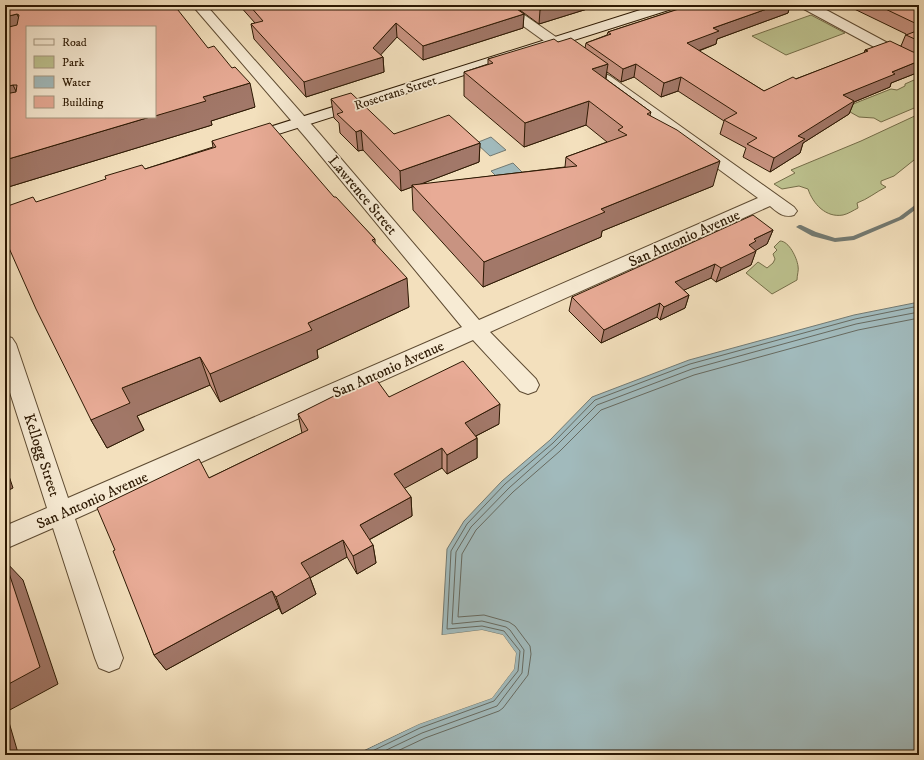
<svg xmlns="http://www.w3.org/2000/svg" width="924" height="760" viewBox="0 0 924 760" font-family="'IM FELL DW Pica',serif">
<rect width="100%" height="100%" fill="#f3e0bd"/>
<filter id="stains"><feTurbulence type="fractalNoise" baseFrequency=".005" numOctaves="4"/><feColorMatrix values="0 0 0 0 .2 0 0 0 0 .09 0 0 0 0 .02 0 0 0 .5 -.17"/></filter>
<radialGradient id="worn" r=".72"><stop offset=".6" stop-color="#630" stop-opacity="0"/><stop offset="1" stop-color="#630" stop-opacity=".3"/></radialGradient>
<g fill="#bdc28f" stroke="#756e49">
<path d="M811,15L845,33L786,55L752,36Z"/>
<path d="M914,80L919,83V106L881,122L874,118L859,117L843,108L891,89L897,90L905,86V84Z"/>
<path d="M919,114V156L894,176L881,181V184L886,187C876,192 868,199 857,203L858,208C854,210 848,214 843,215C826,218 813,204 808,189L799,186L782,189L774,184L795,173L791,170L861,141Z"/>
<path d="M780,241C789,241 797,258 798,266C799,270 797,275 797,280L772,294L746,273L758,262L767,268L773,263L775,259L773,254L777,250L774,247Z"/>
</g>
<g fill="#a1babc" stroke="#737a72">
<path d="M491,137L506,150L490,156L476,143Z"/>
<path d="M513,163L523,173L501,181L491,171Z"/>
<path d="M919,302V755H355L419,724L492,698L514,669L516,653L503,635L482,630L442,635L447,549L464,521L502,481L550,440L592,397L689,360L854,315Z"/>
</g>
<path fill="#f3e0bd" d="M482,630L503,635L516,653L514,669L492,698L419,724L353,755L418,722L491,696L512,668L514,653L502,637L482,632L441,637L442,635Z"/>
<g fill="none" stroke-linecap="round" stroke-linejoin="round">
<g stroke="#676a60" stroke-width="1">
<path d="M364,755L420,728L494,701L518,671L520,651L504,631L482,626L447,629L451,551L467,524L505,484L553,443L595,400L690,364L855,319L919,306"/>
<path d="M376,755L422,733L497,706L522,673L524,650L510,630L506,627L482,621L452,624L456,552L471,527L509,488L556,446L597,405L692,369L856,324L919,312"/>
<path d="M389,755L425,738L499,711L503,708L528,675L531,654L530,646L515,626L509,622L484,615L458,617L462,554L476,530L513,492L560,451L601,410L694,375L858,330L919,318"/>
</g>
<path fill="#737a72" fill-rule="evenodd" d="M919,202V207L903,219L854,240L835,242L812,236L796,227L799,225H801L816,232L835,238L853,236L899,217Z"/>
<defs>
<g id="street">
<path d="M161,5H184L182,8L106,27H82L84,24Z"/>
<path d="M192,5H206L319,133L479,320L758,198L600,82L597,79L600,76L605,74L610,76L794,207L797,211L794,215C784,218 778,213 770,206L490,332L536,379L539,385L536,391L528,394L520,391L473,340L75,519L123,658L119,668L109,672L99,668L95,658L53,528L5,549V526L47,508L5,377V336L12,338L16,344L68,498L462,327L307,139Z"/>
<path d="M494,5H510L579,53L581,56L579,59L574,60L569,59Z"/>
<path d="M800,5H817L912,56L914,59L912,62L907,63L902,62L802,8Z"/>
</g>
<path id="secondary" d="M656,5H677L675,8L253,142L247,144L241,142L239,139L241,136Z"/>
</defs>
<use href="#street" stroke="#5e4b32" stroke-width="2"/>
<use href="#secondary" stroke="#2d1903" stroke-width="2"/>
<use href="#street" fill="#f7ebd4" fill-rule="evenodd"/>
<use href="#secondary" fill="#f7ebd4" fill-rule="evenodd"/>
</g>
<g fill="#c89381" stroke="#2d1903">
<path d="M5,5L255,107L211,121L212,125L5,188Z"/>
<path d="M239,5H511L524,14L523,28L423,60L397,37L380,55L383,57L384,72L306,97L254,39L251,24L255,23Z"/>
<path d="M513,5H600L539,24Z"/>
<path d="M691,5H790L788,13L717,39L716,44L699,51L764,91L864,53L865,50L901,46L906,34L846,5H919V72L891,83L890,87L854,102L849,114L803,143L800,153L770,172L743,157L746,148L720,134L724,121L678,91L661,97L634,77L621,82L607,72L606,79L651,112L650,115L713,186L602,231L601,237L483,287L413,210L412,187L401,191L363,150L358,151L340,133L339,123L334,118L331,99L394,134L480,143L479,162L418,185L565,167L566,157L607,142L586,125L524,147L464,96V72L488,64V59L558,42L585,48L586,43L607,35L608,32Z"/>
<path d="M212,141L334,197L375,239V244L409,307L317,350L318,358L220,402L210,385L137,416L144,430L107,448L91,420L145,169L213,147Z"/>
<path d="M773,230L767,244L756,250L751,265L716,282L711,278L684,290L689,295L685,308L660,320L657,317L601,343L569,311L572,297Z"/>
<path d="M338,397H389L499,424L476,436L477,438V458L447,474L442,468L404,488L411,497L412,516L369,540L373,545L376,563L357,574L347,557L310,578L316,594L282,614L279,608L166,670L154,655L115,550L209,478L302,433L298,414Z"/>
</g>
<g fill="#a27869" stroke="#2d1903">
<path d="M73,5H155L82,27Z"/>
<path d="M556,5H600L539,24L540,10Z"/>
<path d="M778,5H790L788,13L717,39L716,44L684,56L687,43L713,28Z"/>
<path d="M17,14L27,37L5,43V17Z"/>
<path d="M524,14L523,28L423,60V46Z"/>
<path d="M396,23L397,37L377,59L383,57L384,72L306,97L304,82L373,48Z"/>
<path d="M919,61V72L891,83L890,87L854,102L849,114L803,143L800,153L770,172L774,158L798,136L843,95L892,72Z"/>
<path d="M608,64L604,88L592,69Z"/>
<path d="M636,64L634,77L621,82L623,69Z"/>
<path d="M681,77L678,91L661,97L664,83Z"/>
<path d="M250,83L255,107L211,121L212,125L5,188V160L150,117H155V116L203,97Z"/>
<path d="M13,85L24,108L5,114V87Z"/>
<path d="M589,101L586,125L524,147L525,123Z"/>
<path d="M361,130L363,150L358,151L356,132Z"/>
<path d="M480,143L479,162L413,187L412,185V187L401,191L400,171Z"/>
<path d="M720,161L713,186L602,231L601,237L483,287L484,262L601,209Z"/>
<path d="M773,230L767,244L753,252L756,251L751,265L716,282L721,268L749,245L754,239Z"/>
<path d="M715,264L711,278L671,296L675,282Z"/>
<path d="M407,278L409,307L317,350L318,358L220,402L210,374L308,323Z"/>
<path d="M689,295L685,308L660,320L664,307Z"/>
<path d="M660,303L657,317L601,343L604,330Z"/>
<path d="M200,357L210,385L137,416L144,430L107,448L91,420L122,388Z"/>
<path d="M500,404L499,424L464,442L465,423Z"/>
<path d="M477,438V458L447,474V455Z"/>
<path d="M442,448V468L396,493L394,474Z"/>
<path d="M5,464L13,488L5,492Z"/>
<path d="M411,497L412,516L363,543L360,525Z"/>
<path d="M343,540L347,557L310,578L316,594L282,614L276,597L301,563Z"/>
<path d="M373,545L376,563L357,574L353,556Z"/>
<path d="M5,561L23,580L58,684L6,712L18,753L14,755H5Z"/>
<path d="M272,591L279,608L166,670L154,655Z"/>
</g>
<g fill="#e8ab96" stroke="#2d1903">
<path d="M5,5H73V6H98L102,5H174L208,48L214,46L232,68L235,67L250,83L203,97L206,101L155,116V27H27V117H150L5,160V94L16,92L17,85H13L5,87V28L17,25L19,15L17,14L5,17Z"/>
<path d="M249,5H511L524,14L423,46L396,23L373,48L383,57L304,82L251,24L263,21Z"/>
<path d="M533,5H556L540,10Z"/>
<path d="M691,5H778L713,28L719,31L687,43L764,91L793,77L796,79L868,51L865,50L890,41L913,52L919,53V61L892,72L895,74L843,95L854,101L798,136L805,139L774,158L747,144L757,138L724,120L737,113L681,77L664,83L636,64L623,69L586,43L611,34L608,32Z"/>
<path d="M877,5H919V25Z"/>
<path d="M919,30V41L906,35Z"/>
<path d="M571,38L608,64L592,69L651,112L647,114L677,130L720,161L601,209L605,212L484,262L412,185L577,166L566,157L627,135L618,130L623,127L589,101L525,123L464,72L493,63L488,59L554,39L558,42Z"/>
<path d="M351,93L394,134L449,115L480,143L400,171L361,130L356,132L337,114L343,112L331,99Z"/>
<path d="M270,123L334,197H336L375,239L372,240L407,278L308,323L312,330L210,374L200,357L122,388L130,403L91,420L36,309L5,239V207L33,197L36,202L106,179L105,176L142,165L145,169L216,147L212,141Z"/>
<path d="M753,215L773,230L754,239L756,241L749,245L756,251L721,268L715,264L675,282L689,295L664,307L660,303L604,330L572,297Z"/>
<path d="M463,361L500,404L465,423L477,438L447,455L442,448L394,474L411,497L360,525L373,545L353,556L343,540L301,563L310,577L276,597L272,591L154,655L113,551L115,550L97,508L199,459L209,478L308,430L298,414L336,395L338,397L376,379L389,397Z"/>
<path d="M5,561L40,667L5,686Z"/>
</g>
<g text-anchor="middle" stroke-width="3.5" stroke-linejoin="round" paint-order="stroke">
<g font-size="13" fill="#2d1903" stroke="#f7ebd4">
<text transform="translate(395 92) rotate(-18)" y="5">Rosecrans Street</text>
</g>
<g font-size="15" fill="#2d1903" stroke="#f7ebd4">
<text transform="translate(363 195) rotate(50)" y="5">Lawrence Street</text>
<text transform="translate(684 238) rotate(-24)" y="5">San Antonio Avenue</text>
<text transform="translate(388 369) rotate(-24)" y="5">San Antonio Avenue</text>
<text transform="translate(42 455) rotate(72)" y="5">Kellogg Street</text>
<text transform="translate(92 500) rotate(-24)" y="5">San Antonio Avenue</text>
</g>
</g>
<rect width="924" height="760" fill="none" stroke="#f3e0bd" stroke-width="20"/>
<rect x="6" y="6" width="912" height="748" fill="none" stroke="#2d1903" stroke-width="2"/>
<rect x="10" y="10" width="904" height="740" fill="none" stroke="#2d1903"/>
<rect x="26" y="26" width="130" height="92" fill="#f7ebd4" stroke="#a69780"/>
<rect x="34" y="39" width="20" height="6" fill="#f7ebd4" stroke="#a69780"/>
<text x="62" y="46" font-size="12" fill="#2d1903">Road</text>
<rect x="34" y="56" width="20" height="12" fill="#bdc28f" stroke="#a69780"/>
<text x="62" y="66" font-size="12" fill="#2d1903">Park</text>
<rect x="34" y="76" width="20" height="12" fill="#a1babc" stroke="#a69780"/>
<text x="62" y="86" font-size="12" fill="#2d1903">Water</text>
<rect x="34" y="96" width="20" height="12" fill="#e8ab96" stroke="#a69780"/>
<text x="62" y="106" font-size="12" fill="#2d1903">Building</text>
<rect width="100%" height="100%" filter="url(#stains)"/>
<rect width="100%" height="100%" fill="url(#worn)"/>
</svg>
